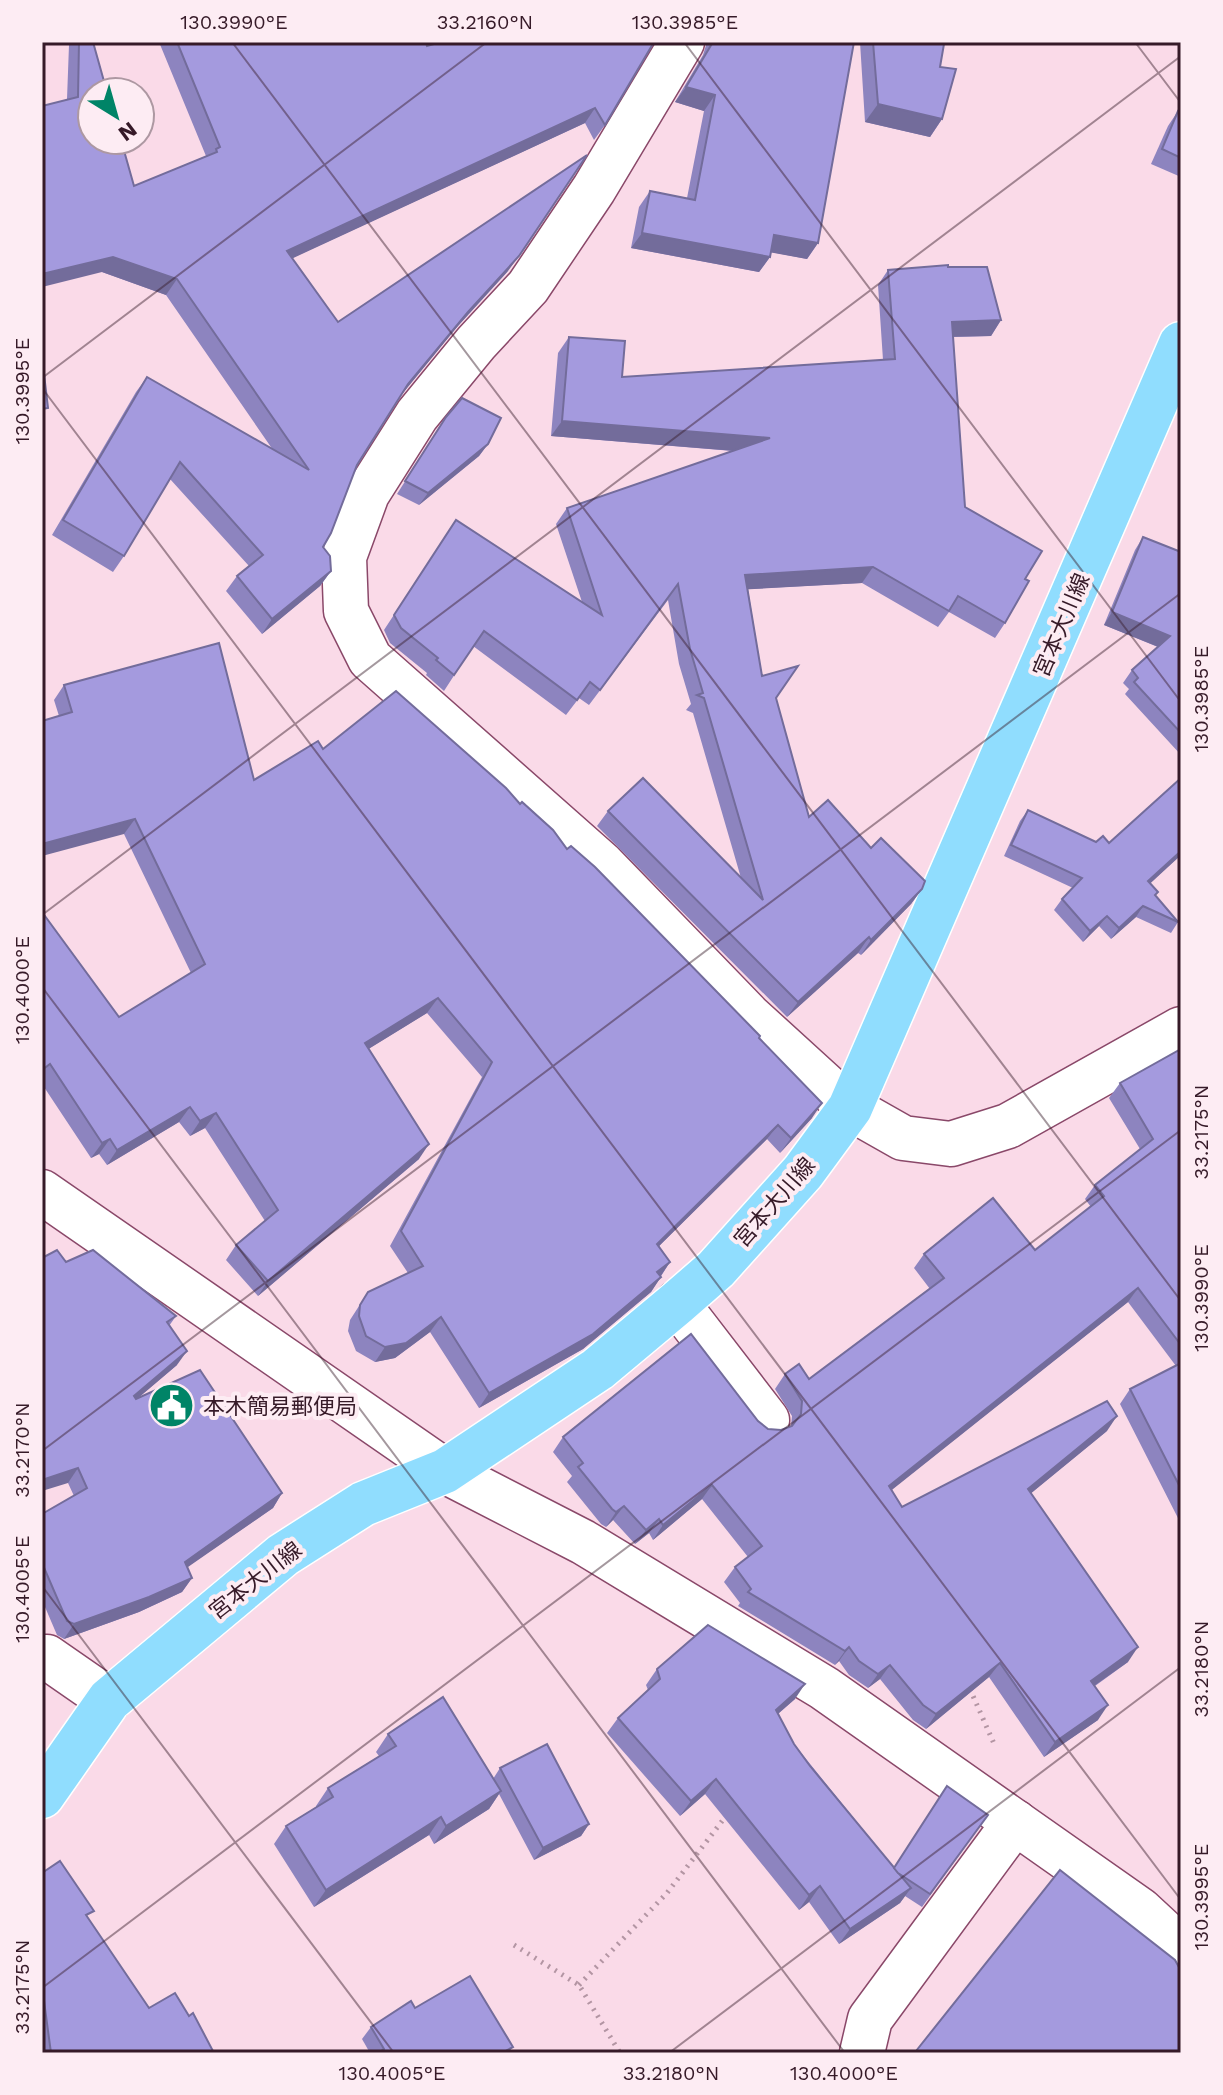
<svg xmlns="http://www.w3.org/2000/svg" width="1223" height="2095" viewBox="0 0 1223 2095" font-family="'Work Sans','Noto Sans JP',sans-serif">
<rect width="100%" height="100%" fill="#fadae8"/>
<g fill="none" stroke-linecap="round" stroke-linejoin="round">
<defs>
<g id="minor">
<path d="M682,42L594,189L528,287L476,343L417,415L367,494L344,557L346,611L370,659L602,864L749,1016L850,1108L903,1138L951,1144L1008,1126L1181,1029"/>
<path d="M42,1192L445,1471L583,1542L824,1688L1140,1910L1181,1948"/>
<path d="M677,1303L767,1420"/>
<path d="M42,1657H47L109,1700"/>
<path d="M862,2053L870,2019L1015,1822"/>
</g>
<path id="major" d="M42,1796L109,1700L283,1555L363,1504L445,1471L598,1369L677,1303L716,1269L803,1172L850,1108L1181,344"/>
</defs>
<use href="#minor" stroke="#8a4869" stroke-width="47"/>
<use href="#major" stroke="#fff" stroke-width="47"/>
<g stroke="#b395a3" stroke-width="5" stroke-dasharray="2 6" stroke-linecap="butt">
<path d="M970,1689L995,1746"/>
<path d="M514,1945L579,1985L620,2053"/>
<path d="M579,1985L667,1893L726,1816"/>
</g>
<use href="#minor" stroke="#fff" stroke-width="44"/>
<use href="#major" stroke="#90ddfe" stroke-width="44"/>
</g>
<g fill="#8d84bf">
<path d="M71,42H93L134,186L206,156L159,42H426L427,46L654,42L605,125L594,140L585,123L292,258L338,322L508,271L457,327L402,394L357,465L323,547L331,571L320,586L262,634L226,591L237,576L249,566L170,479L124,556L113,572L52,535L136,392L147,377L273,450L166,295L102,272L67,99L69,45Z"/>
<path d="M707,42H854L818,243L807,259L771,252L770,257L759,272L631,248L639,207L650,191L687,198L704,111L675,102L703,55Z"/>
<path d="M860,42H935L940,67L942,119L930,137L865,122Z"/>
<path d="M1178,111L1181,113V177L1151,164L1168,126Z"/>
<path d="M948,267L1001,320L991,336L953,337L965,507L1025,579L1005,623L995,638L949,612L938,627L862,583L748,589L762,676L776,698L809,817L871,848L922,889L911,904L861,955L858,953L787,1017L597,826L608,811L741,878L693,713L686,710L691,704L679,664L668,600L589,705L579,698L566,715L473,646L444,691L426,675L427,673L390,643L384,630L456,520L582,602L556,524L567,508L733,451L551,436L558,353L569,337L622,377L883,360L878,285L888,270Z"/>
<path d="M446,417L488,444L479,456L419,505L397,494Z"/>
<path d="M1143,537L1181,552V755L1125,694L1129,689L1123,683L1132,670L1158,647L1104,625L1135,550Z"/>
<path d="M64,685L254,780L323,749L520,804L759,1038L812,1118L780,1153L767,1139L659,1246L670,1262L651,1292L583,1349L479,1408L430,1332L395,1358L375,1362L356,1351L348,1331L350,1320L368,1292L408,1273L390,1246L482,1077L427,1013L368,1049L419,1159L258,1296L226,1260L236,1245L265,1221L205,1128L190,1136L179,1122L107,1165L99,1154L91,1158L42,1084V912L119,1017L191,973L124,834L59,716L54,700Z"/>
<path d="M1181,778V855L1150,883L1155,896L1178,922L1171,933L1136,917L1111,939L1099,926L1083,942L1054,910L1062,899L1073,888L1004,856L1020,821L1028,810L1096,842L1109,843Z"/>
<path d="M1181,1049V1524L1120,1404L1130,1389L1176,1366L1128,1302L891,1490L902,1507L1107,1431L1031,1493L1128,1662L1095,1686L1098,1720L1044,1757L989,1677L926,1729L913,1720L880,1679L868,1688L849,1675L839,1661L835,1665L738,1606L740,1603L724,1582L735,1567L748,1557L702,1499L653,1540L649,1533L635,1544L613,1520L606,1527L601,1524L567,1482L572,1476L553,1452L563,1437L758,1421L768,1429L781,1430L791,1426L792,1416L775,1389L785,1374L809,1379L930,1289L914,1268L924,1254L1035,1250L1091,1207L1085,1199L1095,1185L1140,1149L1109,1098L1120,1083Z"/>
<path d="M66,1262L176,1316L169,1326L177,1365L138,1398L282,1493L273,1508L187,1567L192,1578L182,1592L139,1612L64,1639L57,1635L42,1600V1514L74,1496L68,1483Z"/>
<path d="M657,1669L795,1699L778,1714L794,1744L894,1868L988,1815L922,1907L905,1896L900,1903L839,1944L809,1902L799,1910L705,1794L680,1816L607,1733L618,1718L648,1690L646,1685Z"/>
<path d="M388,1734L493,1779L500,1768L589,1824L581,1836L534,1860L499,1794L489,1809L434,1844L429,1835L314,1907L274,1844L286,1826L316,1807V1806L328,1788L379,1756L376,1752Z"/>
<path d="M42,1873L88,1918L149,2008L189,2016L214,2053H42Z"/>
<path d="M415,2008L513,2047L508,2053H370L362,2039L371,2027Z"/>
</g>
<g fill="#736c9b">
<path d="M686,87L715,95L704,111L675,102Z"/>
<path d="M878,104L942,119L930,137L865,122Z"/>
<path d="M595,108L585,123L276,266L287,251Z"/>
<path d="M642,233L770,257L759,272L631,248Z"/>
<path d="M774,235L818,243L807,259L763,251Z"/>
<path d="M519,256L508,271L457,327L398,399L408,384L468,312Z"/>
<path d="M113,257L177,279L166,295L102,272L42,287V274Z"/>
<path d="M1001,320L991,336L941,337L952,322Z"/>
<path d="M562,421L770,438L760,453L551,436Z"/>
<path d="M488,444L479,456L419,505L428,493Z"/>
<path d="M873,567L862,583L735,590L745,575Z"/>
<path d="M331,571L320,586L262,634L272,619Z"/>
<path d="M1112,612L1170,636L1161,648L1104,625Z"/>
<path d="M135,819L124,834L42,856V844Z"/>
<path d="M1181,851V855L1141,892L1148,881Z"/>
<path d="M922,889L911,904L861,955L871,940Z"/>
<path d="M1143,906L1136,917L1111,939L1119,928Z"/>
<path d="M1107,916L1099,926L1083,942L1090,931Z"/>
<path d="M869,937L858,953L787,1017L798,1002Z"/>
<path d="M438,998L427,1013L354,1058L365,1043Z"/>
<path d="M822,1103L812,1118L780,1153L791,1138Z"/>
<path d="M190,1107L179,1122L107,1165L117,1150Z"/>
<path d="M216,1113L205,1128L190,1136L200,1121Z"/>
<path d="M778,1125L767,1139L646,1259L657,1244Z"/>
<path d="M110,1139L99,1154L91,1158L102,1143Z"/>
<path d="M429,1144L419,1159L258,1296L268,1281Z"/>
<path d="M670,1262L660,1277L657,1272Z"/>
<path d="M661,1277L651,1292L583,1349L479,1408L489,1393Z"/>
<path d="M1138,1288L1128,1302L878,1501L889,1486Z"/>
<path d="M441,1317L430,1332L395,1358L375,1362L385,1347Z"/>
<path d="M187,1351L177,1365L124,1410L134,1396Z"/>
<path d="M1117,1416L1107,1431L1018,1504L1028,1489Z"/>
<path d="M78,1468L68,1483L42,1491V1480Z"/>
<path d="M712,1485L702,1499L653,1540L663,1525Z"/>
<path d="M282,1493L273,1508L175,1576L185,1562Z"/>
<path d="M624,1506L613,1520L606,1527L616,1512Z"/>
<path d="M659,1519L649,1533L635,1544L646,1530Z"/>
<path d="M192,1578L182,1592L139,1612L64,1639L74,1624Z"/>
<path d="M849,1647L839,1661L835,1665L845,1651Z"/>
<path d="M1138,1647L1128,1662L1081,1695L1091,1681Z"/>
<path d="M1000,1663L989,1677L926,1729L936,1714Z"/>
<path d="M890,1665L880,1679L868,1688L878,1674Z"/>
<path d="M805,1684L795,1699L765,1725L776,1710Z"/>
<path d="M1108,1705L1098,1720L1044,1757L1055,1742Z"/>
<path d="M716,1779L705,1794L680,1816L691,1801Z"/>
<path d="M501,1791L489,1809L434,1844L446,1826Z"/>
<path d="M441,1817L429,1835L314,1907L326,1890Z"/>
<path d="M589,1824L581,1836L534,1860L543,1848Z"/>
<path d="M820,1886L809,1902L799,1910L809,1895Z"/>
<path d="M911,1888L900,1903L839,1944L850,1929Z"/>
</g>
<g fill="#a49ade" stroke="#736c9b" stroke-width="2">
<path d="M79,42H93L107,92H92V140H121L134,186L217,152L216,149L220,147L177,42H426L427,46L441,42H654L605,125L595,108L287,251L338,322L587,155L519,256L468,312L408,384L357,465L331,533L323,547L330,556L331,571L272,619L237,576L263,555L180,462L124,556L63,520L147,377L309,470L177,279L113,257L42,274V106L78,97Z"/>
<path d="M713,42H854L818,243L774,235L770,257L642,233L650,191L695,200L715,95L686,87Z"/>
<path d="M873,42H935L944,44L940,67L956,69L942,119L878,104Z"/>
<path d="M1178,111L1181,113V158L1162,149Z"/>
<path d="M948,265V267H987L1001,320L952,322L965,507L1042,551L1025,579L1029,581L1005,623L958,596L949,611L873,567L745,575L762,676L798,666L776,698L809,817L828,800L871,848L881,838L925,881L922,889L871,940L869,937L798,1002L608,811L643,778L763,900L704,698L697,695L703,693L690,649L678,584L600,690L590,682L577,700L484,631L454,675L436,660L438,658L401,628L394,615L456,520L602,615L567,508L770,438L562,421L569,337L625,341L622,377L895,359L888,270Z"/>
<path d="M42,357L48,408L42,409Z"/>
<path d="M462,398L501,418L488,444L428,493L405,481L446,417Z"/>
<path d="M1143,537L1181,552V733L1134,682L1138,678L1132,670L1170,636L1112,612Z"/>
<path d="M219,643L254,780L318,741L323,749L396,691L506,788L520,804L522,802L553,830L567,849L571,846L595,867L760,1036L759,1038L822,1103L791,1138L778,1125L657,1244L670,1262L657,1272L661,1277L593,1334L489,1393L441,1317L406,1343L385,1347L366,1336L359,1316L360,1305L368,1292L423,1266L401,1231L492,1062L438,998L365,1043L429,1144L268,1281L236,1245L278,1210L216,1113L200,1121L190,1107L117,1150L110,1139L102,1143L50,1064L42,1070V912L119,1017L205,964L135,819L42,844V721L72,712L64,685Z"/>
<path d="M1181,778V851L1148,881L1158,892L1155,895L1178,922L1143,906L1119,928L1107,916L1090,931L1062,899L1082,878L1011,845L1028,810L1096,842L1103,836L1109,843Z"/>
<path d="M1181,1049V1345L1138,1288L889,1486L902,1507L1107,1401L1117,1416L1028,1489L1138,1647L1091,1681L1108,1705L1055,1742L1000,1663L936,1714L923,1705L890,1665L878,1674L859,1661L849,1647L845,1651L748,1592L751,1589L735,1567L762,1546L712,1485L663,1525L659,1519L646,1530L624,1506L616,1512L612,1509L578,1467L583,1463L563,1437L691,1334L758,1421L768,1429L781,1430L792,1426L801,1414L802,1401L785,1374L799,1364L809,1379L944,1278L924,1254L993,1198L1035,1250L1104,1196L1095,1185L1153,1139L1120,1083Z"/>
<path d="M57,1250L66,1262L93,1250L176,1316L167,1322L187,1351L134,1396L136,1399L200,1370L282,1493L185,1562L192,1578L149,1597L74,1624L67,1621L42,1563V1514L87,1488L78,1468L42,1480V1257V1258Z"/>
<path d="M1181,1363V1489L1130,1389Z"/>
<path d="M708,1625L805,1684L776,1710L794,1744L810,1766L911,1888L850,1929L820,1886L809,1895L716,1779L691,1801L618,1718L660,1679L657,1669Z"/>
<path d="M443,1697L501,1791L446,1826L441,1817L326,1890L286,1826L333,1797L328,1788L396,1746L388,1734Z"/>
<path d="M547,1744L589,1824L543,1848L500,1768Z"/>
<path d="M947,1786L988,1815L930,1894L898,1873L894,1868Z"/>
<path d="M60,1861L94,1911L86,1915L149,2008L175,1993L189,2016L193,2013L214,2053H51L42,1986V1873Z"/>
<path d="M1060,1870L1175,1960L1181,1971V2053H917L916,2051Z"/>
<path d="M470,1976L513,2047L502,2053H378L384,2049L371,2027L411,2001L415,2008Z"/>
</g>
<path fill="none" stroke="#361a28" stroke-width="2" stroke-opacity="0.45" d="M232,42L1181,1301M684,42L1181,702M1135,42L1181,103M42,378L487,42M42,388L1181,1900M42,915L1181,56M42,987L845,2053M42,1451L1181,593M42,1586L394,2053M42,1988L1181,1130M669,2053L1181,1667"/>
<defs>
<symbol id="civic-disc" viewBox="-11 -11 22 22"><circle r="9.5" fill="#008467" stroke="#fdecf3"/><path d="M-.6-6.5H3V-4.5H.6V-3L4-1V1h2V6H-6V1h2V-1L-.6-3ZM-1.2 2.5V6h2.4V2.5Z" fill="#fff"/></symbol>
</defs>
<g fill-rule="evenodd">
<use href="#civic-disc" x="146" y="1380" width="51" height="51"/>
</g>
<g text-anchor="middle" stroke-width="8" stroke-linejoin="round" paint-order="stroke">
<g font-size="22" fill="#361a28" stroke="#fdecf3">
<text transform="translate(1061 625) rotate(-67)" y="8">宮本大川線</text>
<text transform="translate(774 1202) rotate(-49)" y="8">宮本大川線</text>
<text transform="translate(255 1580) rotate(-38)" y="8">宮本大川線</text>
</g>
<g font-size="22" fill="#361a28" stroke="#fdecf3" text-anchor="start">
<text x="203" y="1414">本木簡易郵便局</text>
</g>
</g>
<rect width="1223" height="2095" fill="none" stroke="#fdecf3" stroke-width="88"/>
<g transform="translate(116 116) rotate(143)"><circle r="38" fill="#fdecf3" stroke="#ad98a2" stroke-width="2"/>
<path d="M0-6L14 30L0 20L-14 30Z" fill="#008467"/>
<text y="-12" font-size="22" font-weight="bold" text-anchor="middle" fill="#361a28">N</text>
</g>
<rect x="44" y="44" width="1135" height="2007" fill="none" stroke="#361a28" stroke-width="3"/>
<g font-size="20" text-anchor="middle" fill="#361a28">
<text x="234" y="29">130.3990°E</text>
<text x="485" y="29">33.2160°N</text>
<text x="685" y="29">130.3985°E</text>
<text transform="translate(22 391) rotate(-90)" y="7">130.3995°E</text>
<text transform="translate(1201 699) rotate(-90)" y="7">130.3985°E</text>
<text transform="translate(22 990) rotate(-90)" y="7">130.4000°E</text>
<text transform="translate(1201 1132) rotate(-90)" y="7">33.2175°N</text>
<text transform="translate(1201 1298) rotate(-90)" y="7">130.3990°E</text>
<text transform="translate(22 1450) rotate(-90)" y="7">33.2170°N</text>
<text transform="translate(22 1589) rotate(-90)" y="7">130.4005°E</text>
<text transform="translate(1201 1669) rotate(-90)" y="7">33.2180°N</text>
<text transform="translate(1201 1897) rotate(-90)" y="7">130.3995°E</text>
<text transform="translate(22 1987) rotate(-90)" y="7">33.2175°N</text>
<text x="392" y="2080">130.4005°E</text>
<text x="671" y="2080">33.2180°N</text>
<text x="844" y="2080">130.4000°E</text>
</g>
</svg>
